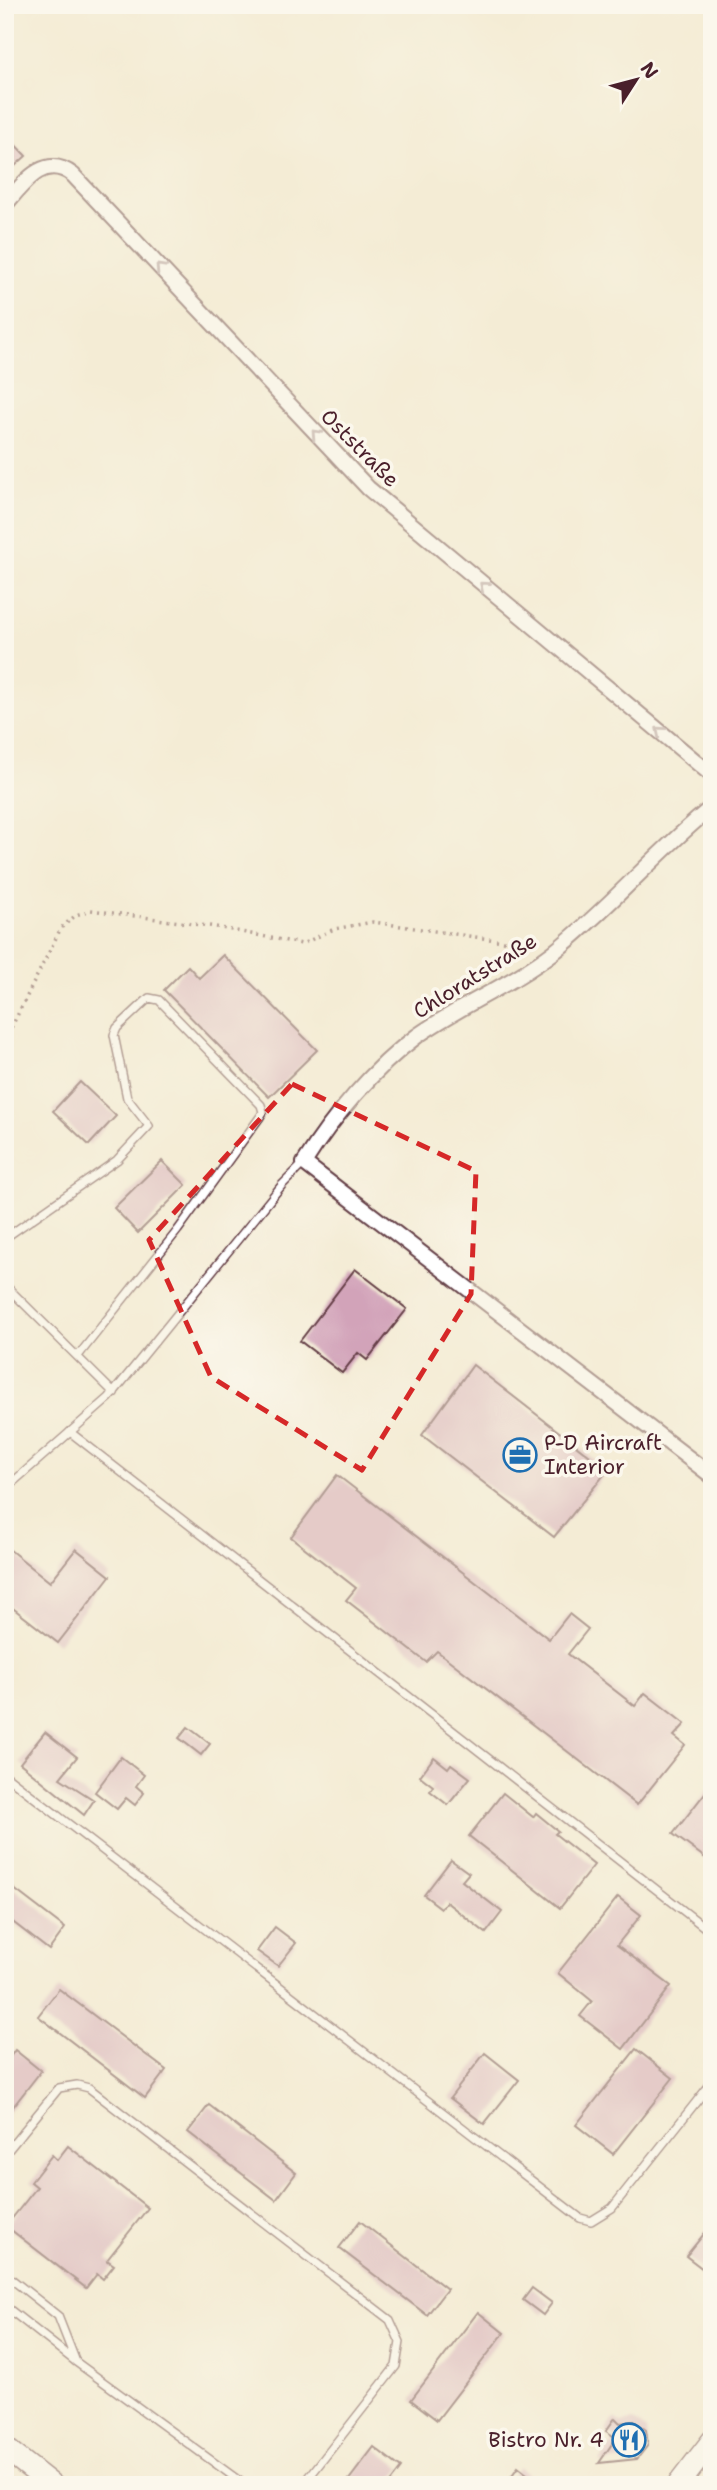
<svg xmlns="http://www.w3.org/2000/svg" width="717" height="2490" viewBox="0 0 717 2490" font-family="'Shantell Sans',sans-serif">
<rect width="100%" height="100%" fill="#fbf7ec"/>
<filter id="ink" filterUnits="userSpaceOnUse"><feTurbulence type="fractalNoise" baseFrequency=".0143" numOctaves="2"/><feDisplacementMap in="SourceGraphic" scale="14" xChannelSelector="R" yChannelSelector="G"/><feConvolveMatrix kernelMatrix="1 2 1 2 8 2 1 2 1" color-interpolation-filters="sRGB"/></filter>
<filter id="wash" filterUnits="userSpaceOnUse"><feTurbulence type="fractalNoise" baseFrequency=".00686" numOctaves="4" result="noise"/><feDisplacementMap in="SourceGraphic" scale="28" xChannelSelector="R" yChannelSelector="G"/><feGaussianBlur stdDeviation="1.57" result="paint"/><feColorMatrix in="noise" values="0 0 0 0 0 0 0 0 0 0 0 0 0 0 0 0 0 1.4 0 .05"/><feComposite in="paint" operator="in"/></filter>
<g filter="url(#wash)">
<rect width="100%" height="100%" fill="#f4ecd6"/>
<g id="blocks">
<g fill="#d2a3b9">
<path d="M5,134L26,156L5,175Z"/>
<path d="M223,955L317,1050L269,1097L164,990L188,966L199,978Z"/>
<path d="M80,1082L116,1116L89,1145L53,1111Z"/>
<path d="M162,1161L186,1185L138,1233L114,1208Z"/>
<path d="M355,1269L407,1309L367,1360L358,1353L342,1373L300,1341Z"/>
<path d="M473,1365L608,1470L554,1537L422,1435Z"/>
<path d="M337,1475L549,1639L569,1614L588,1629L568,1654L635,1706L645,1693L685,1724L674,1736L685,1745L637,1805L437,1651L426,1662L346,1600L356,1588L291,1537Z"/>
<path d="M5,1546L50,1582L76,1549L110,1576L58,1643L5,1602Z"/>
<path d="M188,1727L210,1744L201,1755L179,1738Z"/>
<path d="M45,1732L77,1757L60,1778L94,1800L84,1815L20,1763Z"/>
<path d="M121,1757L144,1775L136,1786L144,1793L135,1805L126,1798L117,1809L95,1792Z"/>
<path d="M434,1757L448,1768L451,1764L470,1778L448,1805L430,1791L433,1786L420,1776Z"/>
<path d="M712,1784V1863L673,1834Z"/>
<path d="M503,1793L533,1817L536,1813L558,1831L555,1834L594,1865L560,1908L469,1836Z"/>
<path d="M451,1860L469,1873L462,1881L502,1912L486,1933L446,1902L441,1908L424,1895Z"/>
<path d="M5,1882L65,1928L49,1950L5,1916Z"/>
<path d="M618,1897L641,1915L617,1945L671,1986L623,2049L580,2016L592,2001L558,1973Z"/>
<path d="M275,1927L296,1943L278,1966L257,1951Z"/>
<path d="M59,1989L166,2070L145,2098L38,2016Z"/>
<path d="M636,2049L673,2078L613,2154L576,2125Z"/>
<path d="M15,2050L41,2071L5,2117V2064Z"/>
<path d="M485,2053L519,2080L484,2124L450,2098Z"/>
<path d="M209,2105L296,2173L276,2200L188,2132Z"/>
<path d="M68,2146L148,2208L107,2260L114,2265L103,2279L97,2274L86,2288L6,2226L37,2187L31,2182L52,2155L57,2160Z"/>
<path d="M360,2221L447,2289L427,2315L339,2248Z"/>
<path d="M712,2224V2276L686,2256Z"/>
<path d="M532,2288L552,2303L543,2315L523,2300Z"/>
<path d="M478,2312L504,2333L437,2420L411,2400Z"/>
<path d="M615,2418L620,2423L634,2421L646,2430L648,2445L637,2459L599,2463L616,2438L606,2431Z"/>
<path d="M374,2447L401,2468L388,2485H345Z"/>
<path d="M518,2467L541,2485H505Z"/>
</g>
</g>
</g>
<g filter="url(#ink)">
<use href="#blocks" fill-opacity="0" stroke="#643e45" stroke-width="2"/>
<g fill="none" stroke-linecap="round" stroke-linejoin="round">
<defs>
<g id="lane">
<path d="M5,1238L117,1160L149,1126L127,1098L114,1035L117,1028L149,998L159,1000L261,1105L263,1112L260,1117L178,1230L78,1356"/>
<path d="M5,1285L114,1393"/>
<path d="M70,1432L712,1933"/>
<path d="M5,1489L109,1398L282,1185L304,1163"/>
<path d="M5,1775L580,2218L591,2221L612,2208L712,2082"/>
<path d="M5,2154L59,2088L77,2085L89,2088L390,2320L400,2342L396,2366L303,2485"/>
<path d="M5,2274L58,2316L76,2362L245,2485"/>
<path d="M5,2306L75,2361"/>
</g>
<g id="street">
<path d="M5,205C23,184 44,152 73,175L368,488L712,775"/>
<path d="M712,807C656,852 610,908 554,952C511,985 461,1005 417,1036C374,1068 332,1118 304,1163L712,1476"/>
</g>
<g id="secondary">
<path d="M5,2448L52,2485"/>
<path d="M678,2485L712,2441"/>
</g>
</defs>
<use href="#lane" stroke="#643e45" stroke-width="10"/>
<use href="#street" stroke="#643e45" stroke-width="18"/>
<use href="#secondary" stroke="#643e45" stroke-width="24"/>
<path stroke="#643e45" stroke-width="3.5" stroke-dasharray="2 5" stroke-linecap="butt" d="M5,1040L61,928L76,915L91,910L216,927L302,944L334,929L373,922L537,946"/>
<use href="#lane" stroke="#fff" stroke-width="7"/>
<use href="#street" stroke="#fff" stroke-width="14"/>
<use href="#secondary" stroke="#fff" stroke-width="21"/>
</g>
<defs><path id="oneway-chevron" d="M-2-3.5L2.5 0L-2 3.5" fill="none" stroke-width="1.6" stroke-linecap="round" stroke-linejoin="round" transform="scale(1.75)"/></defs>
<g stroke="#ae9aa0">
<use href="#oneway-chevron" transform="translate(160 268) rotate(-133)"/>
<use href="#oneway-chevron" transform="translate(316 434) rotate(-133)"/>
<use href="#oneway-chevron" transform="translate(484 586) rotate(-140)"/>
<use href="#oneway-chevron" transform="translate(660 731) rotate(-140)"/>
</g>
</g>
<path d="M0 0H717V2490H0ZM292,1084L476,1171L471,1294L362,1470L211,1377L149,1240Z" fill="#f4ecd6" fill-opacity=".55" fill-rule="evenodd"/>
<path fill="none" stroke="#d62828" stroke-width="5" stroke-dasharray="14 9" stroke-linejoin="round" d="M292,1084L476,1171L471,1294L362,1470L211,1377L149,1240Z"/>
<defs>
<symbol id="office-ring" viewBox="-11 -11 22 22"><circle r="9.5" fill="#fbf7ec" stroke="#1f6fb2" stroke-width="1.5"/><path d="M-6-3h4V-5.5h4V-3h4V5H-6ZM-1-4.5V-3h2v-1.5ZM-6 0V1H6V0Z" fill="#1f6fb2"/></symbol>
<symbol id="restaurant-ring" viewBox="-11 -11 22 22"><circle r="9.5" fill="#fbf7ec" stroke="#1f6fb2" stroke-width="1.5"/><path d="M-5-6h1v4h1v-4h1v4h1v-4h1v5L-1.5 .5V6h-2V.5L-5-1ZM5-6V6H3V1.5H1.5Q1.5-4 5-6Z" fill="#1f6fb2"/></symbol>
</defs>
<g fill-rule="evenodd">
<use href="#office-ring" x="501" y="1436" width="38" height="38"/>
<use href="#restaurant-ring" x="610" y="2421" width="38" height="38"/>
</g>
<g text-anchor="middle" stroke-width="7" stroke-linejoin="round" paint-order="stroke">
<g font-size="21" fill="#4a1f2b" stroke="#fbf7ec">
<text transform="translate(360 448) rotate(45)" y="7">Oststraße</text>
<text transform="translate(475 976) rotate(-32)" y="7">Chloratstraße</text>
</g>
<g font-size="21" fill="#4a1f2b" stroke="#fbf7ec" text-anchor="start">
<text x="544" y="1450">P-D Aircraft<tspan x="544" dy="24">Interior</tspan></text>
<text x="604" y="2447" text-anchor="end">Bistro Nr. 4</text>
</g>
</g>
<rect width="717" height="2490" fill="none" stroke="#fbf7ec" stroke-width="28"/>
<g transform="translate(636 80) rotate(54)" stroke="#fbf7ec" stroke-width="5" paint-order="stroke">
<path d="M0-5L12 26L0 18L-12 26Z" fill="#4a1f2b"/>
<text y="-10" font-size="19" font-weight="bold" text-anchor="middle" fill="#4a1f2b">N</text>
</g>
</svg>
